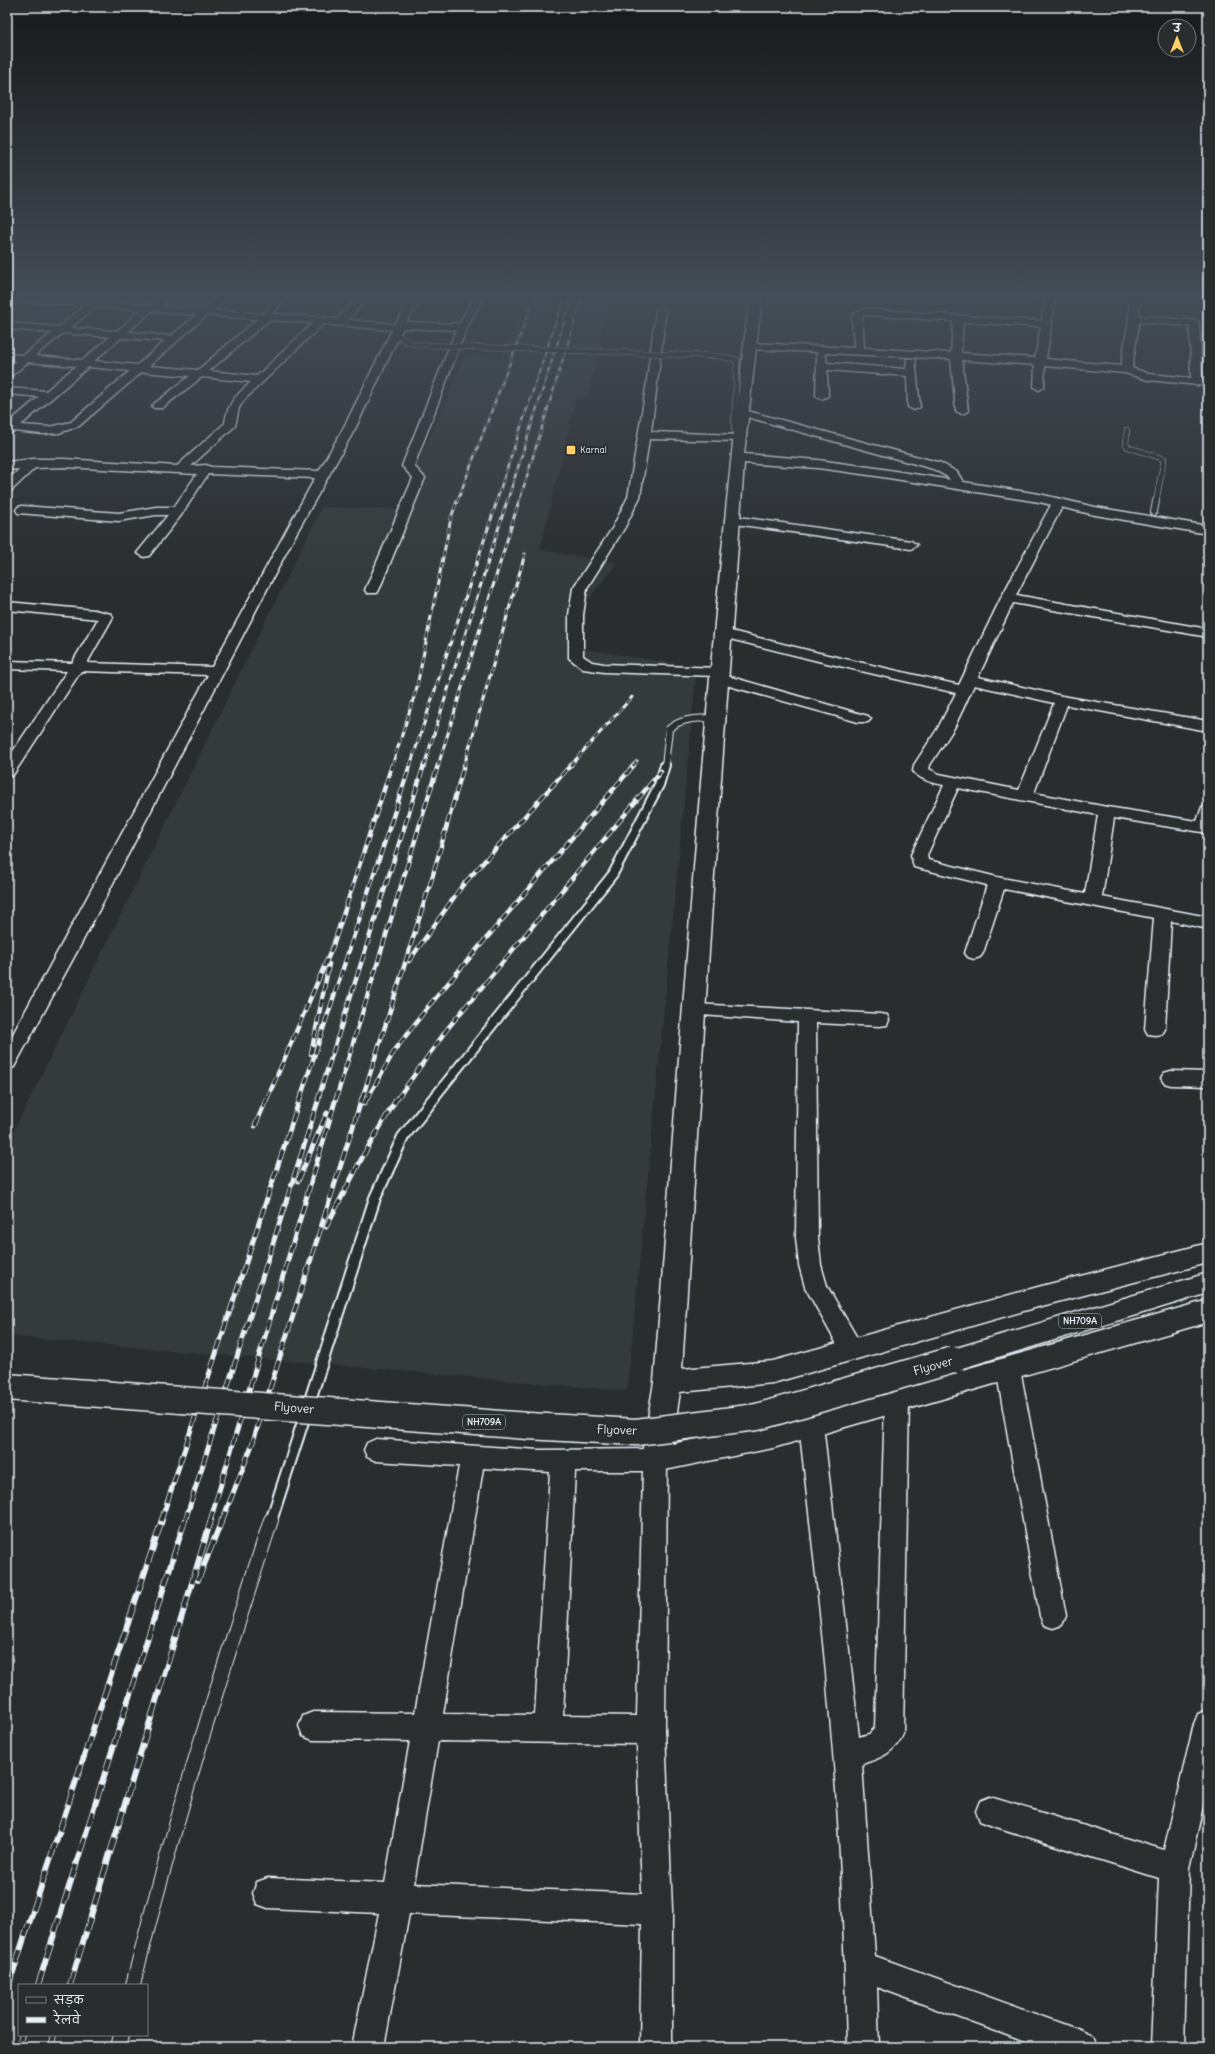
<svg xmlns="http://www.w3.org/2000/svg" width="1215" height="2054" viewBox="0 0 1215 2054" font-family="Delius,'Playpen Sans Deva',sans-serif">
<rect width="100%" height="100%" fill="#2a2d2e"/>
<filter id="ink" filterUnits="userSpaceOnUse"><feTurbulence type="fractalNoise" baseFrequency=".025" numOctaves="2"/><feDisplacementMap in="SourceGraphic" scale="8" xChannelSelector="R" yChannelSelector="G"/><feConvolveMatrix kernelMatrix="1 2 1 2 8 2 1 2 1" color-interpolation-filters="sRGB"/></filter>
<g filter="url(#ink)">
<path fill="#363a3b" d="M528,294H610L588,398H576L540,550L617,563L587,601L583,649L697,667L627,1391L7,1336V1145L322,507L413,510L427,478L417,466L465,354L502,356Z"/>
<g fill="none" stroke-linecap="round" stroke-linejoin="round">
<defs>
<g id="service-far4">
<path d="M395,333L407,342L420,345"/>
<path d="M718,356L737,360L734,430L741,432"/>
<path d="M1127,430L1126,444L1128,447L1164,459L1156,502"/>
</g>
<g id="service-far3">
<path d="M1154,512L1156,501"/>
<path d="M665,766L669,729C682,717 699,719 716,718"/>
</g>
<path id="service-far2" d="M433,1099L613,874L659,785L665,765"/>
<path id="service-far1" d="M271,1521L375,1198L403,1137L434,1098"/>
<g id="service">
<path d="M133,1985C172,1828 221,1674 271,1520"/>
<path d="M118,2047L121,2035"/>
</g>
<g id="minor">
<path d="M7,294L152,305C153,296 164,294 173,294L160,306L203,309L220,294H231L214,310L263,314L280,294H290L272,314L340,319V316L360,294H370L348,320L395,324L415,294H425L406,322L459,324L476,295H482L484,297L467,327L414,466L425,478L379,590L377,593H367L365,590L413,478L402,466L456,330L403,328L356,427L297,532L80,946L14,1067L7,1069V1045L208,675L81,671L13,775L7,777V760L67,671L7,669V661L72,663L98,619L7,610V602L94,610L111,614L113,617L87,663L212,667L315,478L208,474L182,514L149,556L144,557L137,553L168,515H156L119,521L18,513L16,510L18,507L22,506L119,513L156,507H174L197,474L64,467L35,468L11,491L7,492V481L20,469L7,470V462L33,459H64L177,466L225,423C228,402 236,396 251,382L202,377L162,408H154L152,406L154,404L190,376L142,372L79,426L59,433L42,434L14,431L7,434V424L39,397L7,394V388L46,391L76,366L28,362L11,376L7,377V369L16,361L7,360V354L24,355L52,333L7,329V323L59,327L84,306L7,300ZM96,307L141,310L117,331L70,328ZM152,311L196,315L171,336L128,332ZM207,315L257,319L198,370L149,366ZM269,320L313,323L257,376L209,371ZM323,324L392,330L344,427L319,471L211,467L206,465L191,466L235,426L239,408L244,400ZM63,333L110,337L83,360L35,356ZM121,338L165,341L137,365L94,361ZM88,367L130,371L71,422L50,427L21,425Z"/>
<path d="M1010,294H1056L1046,359L1121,366L1129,319L1130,294H1140L1139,316L1199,321L1202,379L1208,380V386L1148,380L1125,373L1045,366L1044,387L1039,390L1034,387L1035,365L962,360L968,411L962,414L956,411L951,359L825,353L827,363L906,369L907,359H915L920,407L914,410L908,407L907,376L827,370L828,396L822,399L816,396L817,352L750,349L745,346L750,343L854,348L852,315L864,309L1042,321L1045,300L1015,297ZM865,315L953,321L951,353L864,348L862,316ZM963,322L1041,327L1035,358L961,353ZM1139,322L1190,326L1191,378L1149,374L1132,368Z"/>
<path d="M661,307L666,310L651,432L740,435L746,438L740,441L649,439L640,497L625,527L587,588L583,615V656L592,662L604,664L720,668L725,669L727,672L724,675L868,716L871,719L868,722H858L715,682L713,679L715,676L604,672L583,669L569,658V615L573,588L613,527L628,497L646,388L656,310Z"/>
<path d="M744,410L941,463L957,472L965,485L959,489L955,488L948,477L933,469L740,415L738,413L740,411Z"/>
<path d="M1058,499L1064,503L1016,595L1208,629V637L1013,603L978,677L1062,696L1208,721V731L1067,705L1034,793L1107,807L1197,821L1202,807L1208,805V833L1114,818L1102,897L1208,917V929L1171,921L1165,1029L1162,1034L1155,1035L1148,1034L1145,1029L1154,918L1004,889L983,953L980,957L974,959L968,957L965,953L987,885L914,867L911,855L944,785C933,783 920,780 913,771L914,765L938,728L956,693L818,661L718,636L716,633L718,630L723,629L819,653L959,685L1001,598L1052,503ZM974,685L1054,703L1019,790L939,774L929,769L930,765L954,728ZM958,788L1098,815L1085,894L997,877L928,860L927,855Z"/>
<path d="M732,516L911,541L917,545L911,549L728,523L726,520Z"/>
<path d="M695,1004L880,1014L887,1015L889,1020L887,1025L880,1026L816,1023L818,1238L821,1265L827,1286L864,1350L860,1357L852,1360L844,1357L805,1287L799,1265L796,1238L798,1022L688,1014L686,1010L688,1006Z"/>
<path d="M1171,1071L1208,1072V1086L1171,1085L1164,1083L1161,1078L1164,1073Z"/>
<path d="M1008,1359L1016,1362L1020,1369L1066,1616L1062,1625L1053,1628L1044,1625L1040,1616L996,1369L1000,1362Z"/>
<path d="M897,1390L905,1393L909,1400L903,1734C895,1753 880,1758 862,1764L875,1956L1082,2031L1093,2036L1098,2047H1039L877,1987L879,2047H847C845,1961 842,1876 836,1790C827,1668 813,1546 799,1425L803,1418L811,1415L819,1418L823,1425L859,1737L869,1734L875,1728L885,1400L889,1393Z"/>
<path d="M376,1439L538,1450L655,1449L664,1452L667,1460L665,1730L672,1910V2047H640L642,1924L409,1914L384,2047H352L379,1913L268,1908L257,1904L253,1893L257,1882L268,1878L385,1883L410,1741L313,1740L303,1736L299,1726L303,1716L313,1712L415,1713L459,1466L376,1461L367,1457L364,1450L367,1443ZM483,1468L550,1472L535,1715L443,1714ZM575,1471H643L637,1716L563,1715ZM438,1741L637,1744L642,1894L414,1884Z"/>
<path d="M1208,1710V1784L1189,1868L1184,2047H1152L1159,1878L990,1825L980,1821L976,1811L980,1801L990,1797L1164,1850L1194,1724L1198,1714Z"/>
</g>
<path id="tertiary" d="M750,294H762L744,454L818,460L876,468L1039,494L1095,507L1208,526V534L1095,515L1039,502L876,476L818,468L744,463L713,889L682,1369L773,1361L1038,1287L1208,1243V1263L1038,1307L773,1383L680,1392L672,1444L773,1424L1208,1300V1322L773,1448L655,1472L645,1469L641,1460L654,1382C683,1019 706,655 750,294Z"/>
<path id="trunk" d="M1208,1273V1293L953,1371L944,1368L940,1360L944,1352L953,1349Z"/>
</defs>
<use href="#service-far4" stroke="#e8f1f8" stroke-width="6"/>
<use href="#service-far3" stroke="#e8f1f8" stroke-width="8"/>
<use href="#service-far2" stroke="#e8f1f8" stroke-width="12"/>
<use href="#service-far1" stroke="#e8f1f8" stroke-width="14"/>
<use href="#service" stroke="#e8f1f8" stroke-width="16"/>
<use href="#minor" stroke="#e8f1f8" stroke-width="3"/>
<use href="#tertiary" stroke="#e8f1f8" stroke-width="3"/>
<use href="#trunk" stroke="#e8f1f8" stroke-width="3"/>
<use href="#service-far4" stroke="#2a2d2e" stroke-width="5"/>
<use href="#service-far3" stroke="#2a2d2e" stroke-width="6"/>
<use href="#service-far2" stroke="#2a2d2e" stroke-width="8"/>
<use href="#service-far1" stroke="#2a2d2e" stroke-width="10"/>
<use href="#service" stroke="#2a2d2e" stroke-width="14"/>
<use href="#minor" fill="#2a2d2e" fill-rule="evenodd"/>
<use href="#tertiary" fill="#2a2d2e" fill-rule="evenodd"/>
<use href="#trunk" fill="#2a2d2e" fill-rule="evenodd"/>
<defs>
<g id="rail-far4">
<path d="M457,502L536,294"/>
<path d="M496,502L565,294"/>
<path d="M507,502L573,294"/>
<path d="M519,502L583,294"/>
</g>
<g id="rail-far3">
<path d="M392,766L416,691L451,518L457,501"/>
<path d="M410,766L497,501"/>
<path d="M424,766L507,501"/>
<path d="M438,766L519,501"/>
<path d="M464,766L525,554"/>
<path d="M570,766L632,697"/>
<path d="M633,766L637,761"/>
</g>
<g id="rail-far2">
<path d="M409,961L462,886L571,765"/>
<path d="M311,1054L329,964"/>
<path d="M267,1099L333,946L392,765"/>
<path d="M300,1099L410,765"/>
<path d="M318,1099L424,765"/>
<path d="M336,1099L438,765"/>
<path d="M362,1099L432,878L464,765"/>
<path d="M367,1099L395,1050L427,1008L634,765"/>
<path d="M397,1099L448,1028L661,771"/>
</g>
<g id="rail-far1">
<path d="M364,1104L367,1098"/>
<path d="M255,1126L267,1098"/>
<path d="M298,1181L327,1113"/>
<path d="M326,1227L363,1156L397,1098"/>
<path d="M161,1521L300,1098"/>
<path d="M185,1521L319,1098"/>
<path d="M210,1521L336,1098"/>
<path d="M222,1521L252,1445L362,1098"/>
</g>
<g id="rail">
<path d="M198,1580L222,1520"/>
<path d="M38,1985L185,1520"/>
<path d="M70,1985L211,1520"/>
<path d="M7,1990L162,1520"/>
<path d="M18,2047L22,2035"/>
<path d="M51,2047L54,2035"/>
</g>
</defs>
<use href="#rail-far4" stroke="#e8f1f8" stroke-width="2.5"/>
<use href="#rail-far3" stroke="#e8f1f8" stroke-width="3"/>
<use href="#rail-far2" stroke="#e8f1f8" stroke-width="4.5"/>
<use href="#rail-far1" stroke="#e8f1f8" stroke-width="5"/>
<use href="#rail" stroke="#e8f1f8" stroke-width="6"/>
<use href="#rail-far4" stroke="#2a2d2e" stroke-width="1.5" stroke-dasharray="5" stroke-linecap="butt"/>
<use href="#rail-far3" stroke="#2a2d2e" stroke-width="2" stroke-dasharray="6" stroke-linecap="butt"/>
<use href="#rail-far2" stroke="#2a2d2e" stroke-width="3" stroke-dasharray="8" stroke-linecap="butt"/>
<use href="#rail-far1" stroke="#2a2d2e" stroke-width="3.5" stroke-dasharray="10" stroke-linecap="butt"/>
<use href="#rail" stroke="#2a2d2e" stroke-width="4.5" stroke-dasharray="14" stroke-linecap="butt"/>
<defs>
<path id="service-bridge" d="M420,345L718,356"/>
<path id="trunk-bridge" d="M7,1387L528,1426L636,1432L757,1417L953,1360"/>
</defs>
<use href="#service-bridge" stroke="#e8f1f8" stroke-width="6" stroke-linecap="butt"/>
<use href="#trunk-bridge" stroke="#e8f1f8" stroke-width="29" stroke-linecap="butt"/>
<use href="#service-bridge" stroke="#2a2d2e" stroke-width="5"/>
<use href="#trunk-bridge" stroke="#2a2d2e" stroke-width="26"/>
</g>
</g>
<linearGradient id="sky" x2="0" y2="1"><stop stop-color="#171919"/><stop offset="0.51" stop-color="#444c57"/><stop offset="1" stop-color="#444c57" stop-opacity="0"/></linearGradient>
<rect width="1215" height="581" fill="url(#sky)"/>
<rect fill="#ffd166" stroke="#2a2d2e" stroke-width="1.5" x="566" y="445" width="10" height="10" rx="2"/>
<g text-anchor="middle" stroke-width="3.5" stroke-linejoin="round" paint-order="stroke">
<g font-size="9" fill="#e8f1f8" stroke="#2a2d2e" text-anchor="start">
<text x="580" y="453">Karnal</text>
</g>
<g fill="#2a2d2e" stroke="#afb6bb" stroke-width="1">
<rect x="1059" y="1314" width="42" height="14" rx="3"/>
<rect x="463" y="1415" width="42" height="14" rx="3"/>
</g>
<g font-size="9" font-weight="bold" fill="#e8f1f8">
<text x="1080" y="1324">NH709A</text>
<text x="484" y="1425">NH709A</text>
</g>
<g font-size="12" fill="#e8f1f8" stroke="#2a2d2e">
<text transform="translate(933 1366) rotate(-16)" y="4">Flyover</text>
<text transform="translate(294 1408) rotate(4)" y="4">Flyover</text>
<text transform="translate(617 1430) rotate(2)" y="4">Flyover</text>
</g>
</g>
<rect width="1215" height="2054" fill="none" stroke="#2a2d2e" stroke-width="24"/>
<rect x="12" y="12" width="1191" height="2030" fill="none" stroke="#e8f1f8" stroke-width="1.5" filter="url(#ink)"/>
<rect x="18" y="1984" width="130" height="52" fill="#2a2d2e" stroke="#767b7f"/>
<rect x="26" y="1997" width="20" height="6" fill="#2a2d2e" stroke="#767b7f"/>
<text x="54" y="2004" font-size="12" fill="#e8f1f8">सड़क</text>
<rect x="26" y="2017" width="20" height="6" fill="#e8f1f8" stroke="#767b7f"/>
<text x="54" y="2024" font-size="12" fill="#e8f1f8">रेलवे</text>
<g transform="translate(1177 38)"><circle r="19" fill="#2a2d2e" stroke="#767b7f"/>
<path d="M0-3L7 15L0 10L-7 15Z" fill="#ffd166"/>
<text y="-6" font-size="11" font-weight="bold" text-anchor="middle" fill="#e8f1f8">उ</text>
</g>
</svg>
